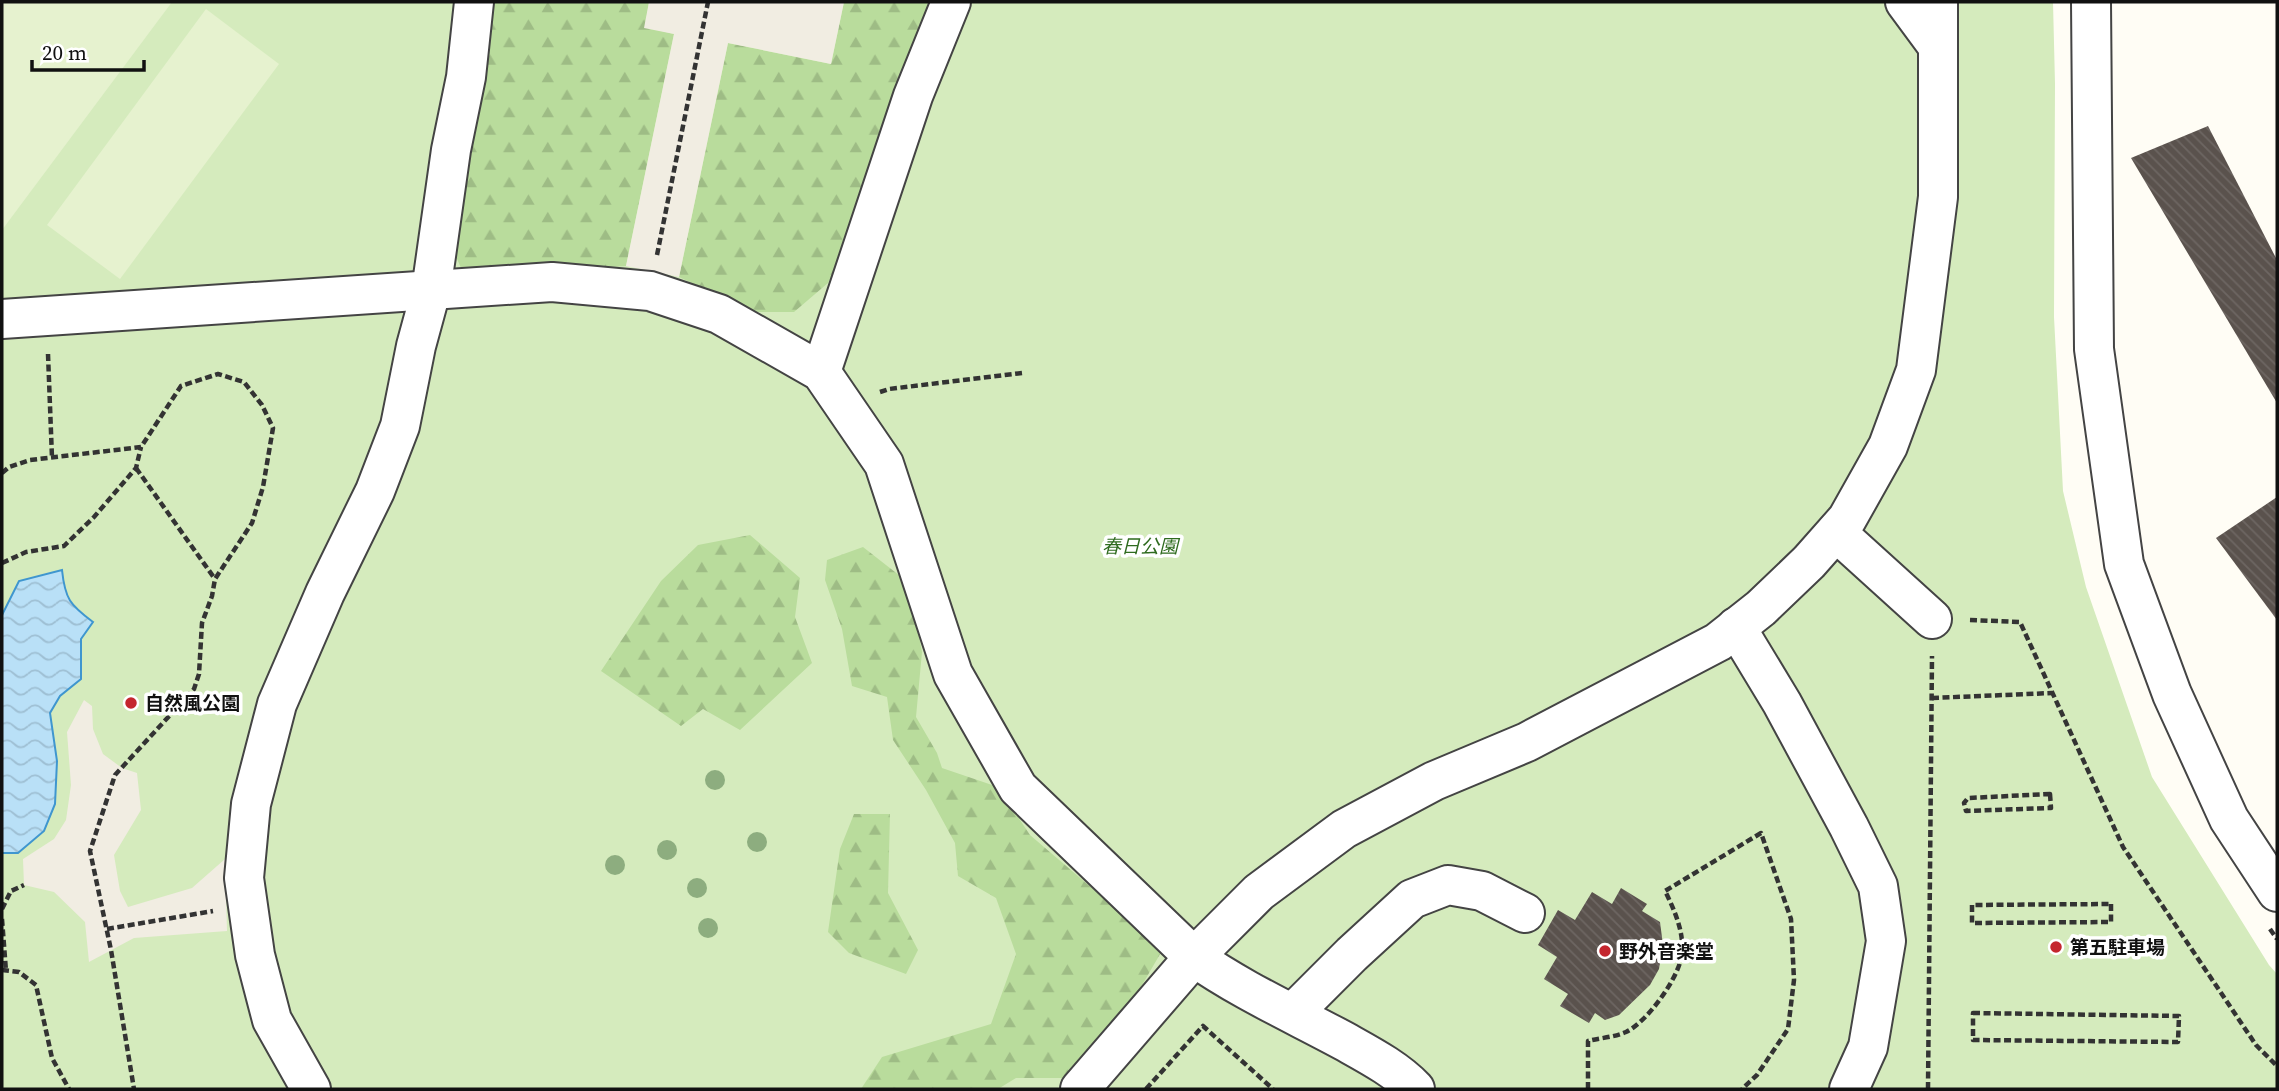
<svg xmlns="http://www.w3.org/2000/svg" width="2279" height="1091" viewBox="0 0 2279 1091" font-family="'Source Serif 4','Noto Sans JP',serif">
<defs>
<pattern id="forest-firs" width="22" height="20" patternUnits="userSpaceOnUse" patternTransform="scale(1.75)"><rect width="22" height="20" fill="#b9dc9c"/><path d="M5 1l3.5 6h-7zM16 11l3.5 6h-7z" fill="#9ebc85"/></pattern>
<pattern id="water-waves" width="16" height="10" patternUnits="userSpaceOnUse" patternTransform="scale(1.75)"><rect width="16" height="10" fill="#b9e0f7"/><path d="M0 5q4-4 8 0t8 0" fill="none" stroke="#9ebfd3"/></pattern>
<pattern id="building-back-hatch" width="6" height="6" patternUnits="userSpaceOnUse" patternTransform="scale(1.75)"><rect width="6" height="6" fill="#5a524d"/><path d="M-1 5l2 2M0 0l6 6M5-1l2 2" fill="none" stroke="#6d6662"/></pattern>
</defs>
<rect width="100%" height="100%" fill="#fffdf5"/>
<path fill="#d5ebbd" d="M2,2H2053L2055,84L2054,317L2063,491L2086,587L2152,777L2269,965L2277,974V1089H2Z"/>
<g fill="url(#forest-firs)">
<path d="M490,2H649L645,27L674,34L626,266L465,277L454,252L461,225Z"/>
<path d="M844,2H938L857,228L828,283L794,312H752L679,277L728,43L831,64Z"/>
<path d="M750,535L800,578L795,617L812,663L740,730L703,709L681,726L601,671L661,581L698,545Z"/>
<path d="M863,547L909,583L922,652L916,717L937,753L942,768L998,787L1030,835L1163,949L1127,1011L1074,1078H1016L998,1089H861L882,1057L991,1024L1016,954L996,898L958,876L955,843L926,790L893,740L887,697L852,686L842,629L825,580L827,560Z"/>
<path d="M854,814H890L888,893L918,950L906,974L849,953L828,932L840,849Z"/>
</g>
<g fill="#e6f2cf">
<path d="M2,2H172L2,230Z"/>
<path d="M206,9L279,64L120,279L47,225Z"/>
</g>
<g fill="#f1ede2">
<path d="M649,2H844L831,64L728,43L679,277L626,266L674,34L644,28Z"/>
<path d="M84,700L92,706L93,729L103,754L122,768L137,773L141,810L114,855L120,891L128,907L192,888L225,859L227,931L134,938L89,962L85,922L54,892L24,885L23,859L54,839L66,820L71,785L67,732Z"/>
</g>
<path fill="url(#water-waves)" stroke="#3f96cf" stroke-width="2" d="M62,570C65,599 70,605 93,622L81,639V679L60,696L50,713L57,761L55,804L44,831L18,853H2V615L19,581Z"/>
<g fill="url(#building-back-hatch)">
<path d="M2208,126L2277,260V403L2131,158Z"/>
<path d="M2277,497V620L2216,538Z"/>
<path d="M1621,888L1647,904L1642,911L1660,922L1663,945L1659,969L1650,985L1619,1015L1605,1020L1595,1013L1589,1023L1560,1006L1568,994L1544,979L1557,957L1538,945L1558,910L1575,920L1592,892L1612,904Z"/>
</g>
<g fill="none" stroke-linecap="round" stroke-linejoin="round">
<defs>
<g id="minor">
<path d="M1905,2L1936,44"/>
<path d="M2091,2L2094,349L2124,564L2172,694L2229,819L2277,892"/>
<path d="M2,319L552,282L650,291L719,314L821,372L884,464L953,674L1018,788L1194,957C1241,990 1294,1014 1344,1041C1369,1055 1396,1069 1415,1089"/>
<path d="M821,372L913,96L951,2"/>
<path d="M1836,532L1932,619"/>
<path d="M1736,627L1782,703L1849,827L1878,886L1886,941L1868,1047L1849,1089"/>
<path d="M1293,1013L1352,954L1412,899L1448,885L1482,891L1525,913"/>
<path d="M311,1089L272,1020L255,955L244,878L251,804L277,704L325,593L375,491L400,426L416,346L431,291L451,150L466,77L474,2"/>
<path d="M1080,1089L1194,957L1259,892L1344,829L1434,781L1527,742L1718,642L1761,608L1809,562L1847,519L1888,446L1916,370L1938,197V2"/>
</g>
</defs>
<use href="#minor" stroke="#444" stroke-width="42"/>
<g stroke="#333" stroke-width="4.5" stroke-dasharray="7 3.5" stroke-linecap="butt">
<path d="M657,255L708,2"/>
<path d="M48,354L52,458"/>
<path d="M880,392L889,389L1022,373"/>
<path d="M136,468L215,579"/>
<path d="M2,473L9,467L30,460L141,447L181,386L218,374L244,382L262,405L273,428L263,487L252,523L215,579L212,596L202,623L199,674L194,689L115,775L90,851L111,950L134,1089"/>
<path d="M2,563L26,552L64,546L94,517L136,468L141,447"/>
<path d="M1970,620L2020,622L2123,847L2256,1045L2277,1066"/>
<path d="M1932,698L2052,693"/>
<path d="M2050,794L2051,808L1966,811L1964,803L1968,798Z"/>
<path d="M2111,904V922L1972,923V905Z"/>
<path d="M2,909L11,891L24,885"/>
<path d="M2,919L6,971"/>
<path d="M107,929L213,911"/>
<path d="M2270,929L2277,939"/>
<path d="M2,970L19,972L36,985L52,1058L69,1089"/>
<path d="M1973,1013L2179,1016L2178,1042L1973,1040Z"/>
<path d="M1146,1089L1203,1026L1273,1089"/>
<path d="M1588,1089V1041C1600,1038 1615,1037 1626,1032C1647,1022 1676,981 1681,959C1686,936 1675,911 1665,891L1761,833L1791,919L1794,980L1788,1029L1757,1075L1742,1089"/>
<path d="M1928,1089L1932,656"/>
</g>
<use href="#minor" stroke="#fff" stroke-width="38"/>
</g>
<g fill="#8dad7f">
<circle cx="715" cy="780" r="10"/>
<circle cx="757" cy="842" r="10"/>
<circle cx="667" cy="850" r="10"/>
<circle cx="615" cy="865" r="10"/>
<circle cx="697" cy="888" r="10"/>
<circle cx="708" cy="928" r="10"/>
</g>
<g fill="#c4262e" stroke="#fff" stroke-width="2.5">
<circle cx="131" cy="703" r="7"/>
<circle cx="2056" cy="947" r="7"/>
<circle cx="1605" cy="951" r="7"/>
</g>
<g text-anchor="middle" stroke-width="7" stroke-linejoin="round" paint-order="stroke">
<g font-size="19" font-style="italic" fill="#2f6b1f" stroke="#fff">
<text x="1140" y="553">春日公園</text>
</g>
<g font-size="19" font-weight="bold" fill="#111" stroke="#fff" text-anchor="start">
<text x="145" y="710">自然風公園</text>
<text x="2070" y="954">第五駐車場</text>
<text x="1619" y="958">野外音楽堂</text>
</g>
</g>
<rect width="2279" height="1091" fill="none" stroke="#111111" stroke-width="7"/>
<path d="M32 60v10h112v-10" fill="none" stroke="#111111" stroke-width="3.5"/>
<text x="42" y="60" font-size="21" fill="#111111" stroke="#ffffff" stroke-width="5" paint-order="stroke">20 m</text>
</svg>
